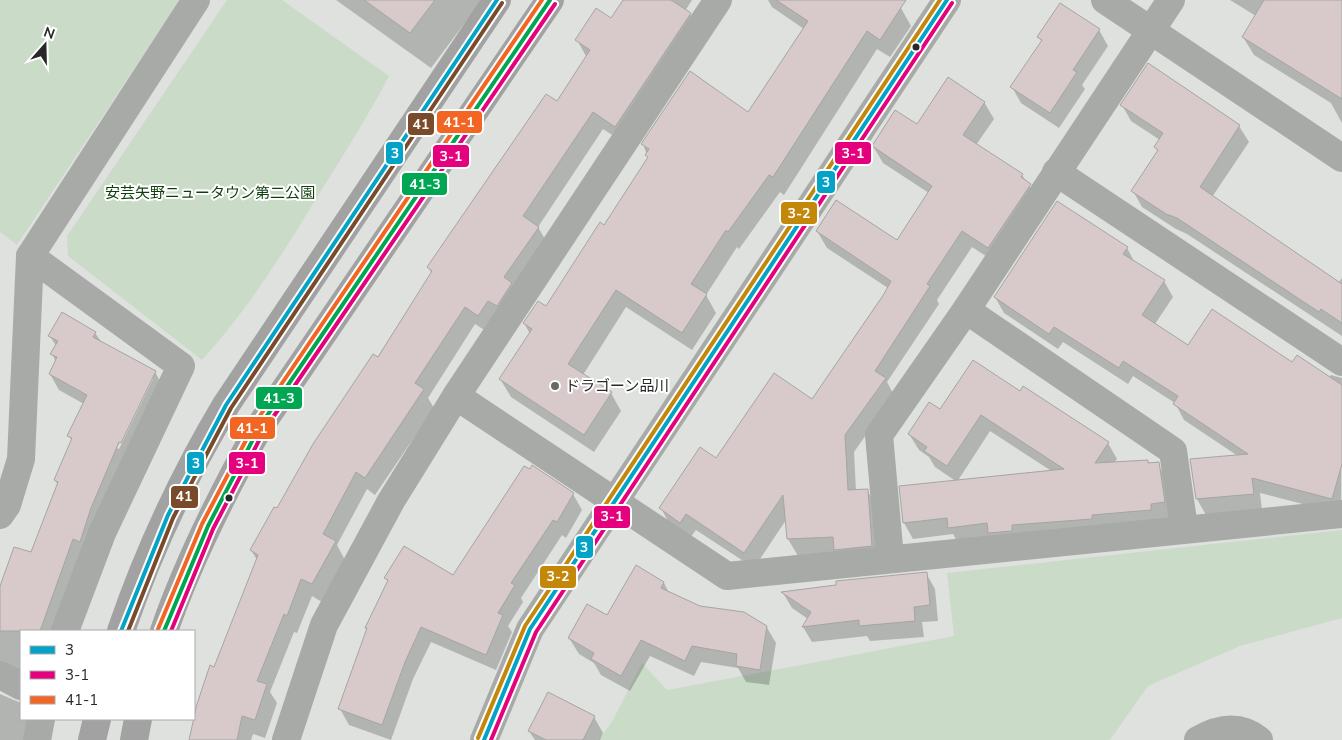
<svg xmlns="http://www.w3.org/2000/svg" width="1342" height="740" viewBox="0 0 1342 740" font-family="'Nunito Sans','Noto Sans JP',sans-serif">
<rect width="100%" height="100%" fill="#dfe1df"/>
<g fill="#cadcc8">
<path d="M0,0H180L17,245L0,232Z"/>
<path d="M227,0H282L389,76C366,120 339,162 313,204C280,258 245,313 202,360L68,256L67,236Z"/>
<path d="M1342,530V618L1240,646L1148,686L1110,740H599L613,720L642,663L667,690L954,636L947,573Z"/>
</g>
<g fill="#0003" fill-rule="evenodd">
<path d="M336,0H482L431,68Z"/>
<path d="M624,0H692L685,11L690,14L700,32L626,144L603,129L538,227L549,246L489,333L475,324L428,398L434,408L375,495L367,489L337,545L345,560L322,602L312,596L297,633L294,632L270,692L277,703L265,738L253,734L251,740H190L214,668L257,560L251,550L432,274L428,267L557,103L587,58L577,40L611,20Z"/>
<path d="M768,0H889L901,8L911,26L890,57L877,49L784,195L780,192L739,249L737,247L706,295L716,313L692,350L626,307L583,375L611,393L621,411L594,452L511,397L500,379L530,334L524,323L546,308L604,226L648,158L643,144L749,114L804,29L772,7Z"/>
<path d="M1230,0H1342V123L1331,103L1254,55L1243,37L1256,16Z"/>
<path d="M1099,30L1108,46L1082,85L1085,89L1059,128L1021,103L1012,87L1042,42L1039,37Z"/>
<path d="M1148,65L1239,126L1249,142L1212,197L1339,282L1342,278V336L1187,234L1176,229L1142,207L1133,191L1158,152L1155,147L1160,140L1131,121L1122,105Z"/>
<path d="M984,102L994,119L976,145L1022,175L1039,201L998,264L972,247L937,300L939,304L887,382L894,395L854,452L856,491L867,490L877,507L881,562L798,556L788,539L786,520L754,568L696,530L690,538L670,525L661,508L717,460L812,400L888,288L827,248L817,231L897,242L929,193L883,163L873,146L917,126Z"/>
<path d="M1127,248L1135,263L1164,281L1173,297L1155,324L1189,346L1293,363L1329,377L1331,375L1342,378L1341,514L1260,493L1262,510L1206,515L1197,499L1191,460L1238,456L1184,420L1175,403L1133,376L1128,384L1063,342L1058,349L1004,313L995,297Z"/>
<path d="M95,333L102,343L155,372L164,388L56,631H21V680L0,678V601L31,554L58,485L55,480L72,441L69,436L84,404L59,390L50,374L56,362L52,354L56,346L50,336ZM150,379H153L119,449L117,448Z"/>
<path d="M1020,393L1108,443L1117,459L1114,463L1147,461L1149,464H1158L1167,480L1173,518L958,543L953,534L913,539L904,523L901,487L957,482L935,467L929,457L919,450L909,434L941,411ZM990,431L1053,472L957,482Z"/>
<path d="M573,494L582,510L566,538L562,535L521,598L523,602L508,626L512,632L496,670L431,642L413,679L391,740L349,725L340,709L368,630L367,628L388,583L386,578L453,576Z"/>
<path d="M636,567L664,583L669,593L699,607L766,626L776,643L769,685L746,682L738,668L701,662L694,676L650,656L630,691L601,675L594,663L579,654L569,638L607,617Z"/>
<path d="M926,573L935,589L938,621L922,622L924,637L870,641L867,636L812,642L803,627L808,619L792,608L783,593Z"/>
<path d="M0,694L21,703V719H39L33,740H0Z"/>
<path d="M594,717L603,733L600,740H535L529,731Z"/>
</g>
<g fill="#d8caca" stroke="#a5a5a4">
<path d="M364,0H435L410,33Z"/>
<path d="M623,0H671L691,13L615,127L593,112L523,216L539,227L504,277L512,283L497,306L488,301L478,316L465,307L415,383L424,389L365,478L356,472L323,534L336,541L312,584L301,579L287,616L284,614L257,681L267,684L255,720L242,716L237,740H189L197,704L210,665L214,667L258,555L250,550L274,507L277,508L313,444L373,354L378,357L432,271L427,267L546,94L557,101L590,50L575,40L596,8L611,18Z"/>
<path d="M776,0H906L880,40L867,31L773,177L769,175L728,232L726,230L691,284L707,294L682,333L616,290L568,364L612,392L584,435L499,379L532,329L523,323L538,301L546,306L600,222L604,225L648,157L645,155L649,149L641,144L690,71L748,112L808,21Z"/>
<path d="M1264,0H1342V99L1242,37Z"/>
<path d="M1060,3L1100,29L1073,70L1077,72L1050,113L1010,87L1042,40L1037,37Z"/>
<path d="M1148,63L1240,125L1200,187L1342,284V323L1321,309L1319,312L1177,218L1166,214L1131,191L1158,150L1154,147L1163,133L1120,105Z"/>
<path d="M948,77L985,102L963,135L1023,174L1021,177L1031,184L988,248L962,231L927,284L930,286L875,371L886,378L845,435L848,490L868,489L872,546L834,550L833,537L787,539L783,495L744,553L686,514L680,523L659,508L700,447L716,458L774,373L812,399L884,294L891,281L816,231L836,200L897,240L932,186L872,146L895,110L917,124Z"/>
<path d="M1057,201L1128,247L1123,254L1165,280L1142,315L1188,345L1212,309L1292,362L1297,355L1342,385V464L1332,499L1252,478L1254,494L1196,499L1190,459L1248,454L1173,404L1178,396L1123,361L1119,368L1054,327L1049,334L994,297Z"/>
<path d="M62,312L96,332L93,337L156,371L121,443L119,442L91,508L80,542L73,539L40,631H0V586L14,547L31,552L58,482L54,480L72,438L67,436L87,395L49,374L57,357L50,354L58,341L48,336Z"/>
<path d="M973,360L1020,391L1023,386L1109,442L1095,463L1148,460V463L1159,462L1165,502L1151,504V510L1092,515V519L1012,525V531L988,533L987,523L948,528L947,518L903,523L899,486L1064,469L981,415L947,466L924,451L927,447L908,434L929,402L940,409Z"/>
<path d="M532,465L574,493L557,522L553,520L511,583L515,585L498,613L503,615L486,655L421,627L405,662L382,725L338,709L367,628H365L388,580L384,578L404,546L453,575L524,466L530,469Z"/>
<path d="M636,565L664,582L661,588L700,606L744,612L767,626L760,670L736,666L737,654L692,646L685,661L641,640L621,676L591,659L594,653L568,638L587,604L607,615Z"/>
<path d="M927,572L930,605L914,607L915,621L859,626V620L802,627L811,612L781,592L836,585V581Z"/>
<path d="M548,692L595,716L583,740H546L528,731Z"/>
</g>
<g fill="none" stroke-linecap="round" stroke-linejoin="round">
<g stroke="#a8aaa8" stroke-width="28">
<path d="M1105,0L1342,158"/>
<path d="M1056,172L1342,362"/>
<path d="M30,256L181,366L102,533L65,631"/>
<path d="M966,310L1173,451L1184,528"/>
<path d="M456,396L727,576L1342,514"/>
<path d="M0,515L7,505L21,459L30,256L196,0"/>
<path d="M890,558L879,435L966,310L1171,0"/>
<path d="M0,675L21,686"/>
<path d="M37,740L41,719"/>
<path d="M286,740L324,625L391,501L456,396L718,0"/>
<path d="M484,740L530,629L947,0"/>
<path d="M1198,740C1219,728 1239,724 1259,740"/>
</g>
<g stroke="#a1a2a1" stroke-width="28">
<path d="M121,631C148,552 183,477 226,405L497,0"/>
<path d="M164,631C189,559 223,492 260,426L550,0"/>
<path d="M92,740L97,719"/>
<path d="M134,740L138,719"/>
</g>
<defs>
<g id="bus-1">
<path d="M121,631L168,515L226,405L497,0"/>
<path d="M484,740L530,629L947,0"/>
</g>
<g id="bus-2">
<path d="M171,631L213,529L265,429L555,4"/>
<path d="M491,740L536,632L952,3"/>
</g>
<path id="bus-3" d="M158,629L202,524L255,423L542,0"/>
<path id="bus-4" d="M128,631L173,518L231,408L502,3"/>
<path id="bus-5" d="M478,738L525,626L940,0"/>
<path id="bus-6" d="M164,631L208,526L260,426L550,0"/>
</defs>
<use href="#bus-1" stroke="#fff" stroke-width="8"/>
<use href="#bus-2" stroke="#fff" stroke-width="8"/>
<use href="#bus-3" stroke="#fff" stroke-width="8"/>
<use href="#bus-4" stroke="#fff" stroke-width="8"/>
<use href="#bus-5" stroke="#fff" stroke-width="8"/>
<use href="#bus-6" stroke="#fff" stroke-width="8"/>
<use href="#bus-1" stroke="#02a3c6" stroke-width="4"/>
<use href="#bus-2" stroke="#e5007d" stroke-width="4"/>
<use href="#bus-3" stroke="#f26522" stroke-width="4"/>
<use href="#bus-4" stroke="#7a4b2a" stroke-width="4"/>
<use href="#bus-5" stroke="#c3870a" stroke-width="4"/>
<use href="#bus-6" stroke="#00a651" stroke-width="4"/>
</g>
<g fill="#272927" stroke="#fff" stroke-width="2">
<circle cx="916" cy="47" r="4.5"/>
<circle cx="229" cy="498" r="4.5"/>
</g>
<circle fill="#676967" stroke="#fff" stroke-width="2" cx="555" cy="386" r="5"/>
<g text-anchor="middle" stroke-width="4" stroke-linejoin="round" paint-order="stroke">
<g font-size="15" fill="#103e0d" stroke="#fff">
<text x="210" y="198">安芸矢野ニュータウン第二公園</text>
</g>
<g font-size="15" fill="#272927" stroke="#fff" text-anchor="start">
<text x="565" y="391">ドラゴーン品川</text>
</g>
</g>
<g stroke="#fff" stroke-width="2">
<rect x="436" y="110" width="47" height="24" rx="5" fill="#f26522"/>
<rect x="407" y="112" width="28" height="24" rx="5" fill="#7a4b2a"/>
<rect x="385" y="141" width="19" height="24" rx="5" fill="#02a3c6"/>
<rect x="834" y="141" width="38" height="24" rx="5" fill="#e5007d"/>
<rect x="432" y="144" width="38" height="24" rx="5" fill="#e5007d"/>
<rect x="816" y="170" width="20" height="24" rx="5" fill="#02a3c6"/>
<rect x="401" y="172" width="47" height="24" rx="5" fill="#00a651"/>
<rect x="780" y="201" width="38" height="24" rx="5" fill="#c3870a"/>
<rect x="255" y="386" width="48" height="24" rx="5" fill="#00a651"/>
<rect x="229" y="416" width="47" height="24" rx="5" fill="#f26522"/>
<rect x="186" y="451" width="19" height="24" rx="5" fill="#02a3c6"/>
<rect x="228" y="451" width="38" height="24" rx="5" fill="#e5007d"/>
<rect x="170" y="485" width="29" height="24" rx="5" fill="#7a4b2a"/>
<rect x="593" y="505" width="38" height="24" rx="5" fill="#e5007d"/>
<rect x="575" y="535" width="19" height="24" rx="5" fill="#02a3c6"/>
<rect x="539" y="565" width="38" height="24" rx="5" fill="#c3870a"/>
</g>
<g font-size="14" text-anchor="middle" font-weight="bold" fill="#fff">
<text x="459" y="127">41-1</text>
<text x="421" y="129">41</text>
<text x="395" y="158">3</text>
<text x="853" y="158">3-1</text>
<text x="451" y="161">3-1</text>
<text x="826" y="187">3</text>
<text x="425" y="189">41-3</text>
<text x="799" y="218">3-2</text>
<text x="279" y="403">41-3</text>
<text x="252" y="433">41-1</text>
<text x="196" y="468">3</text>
<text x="247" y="468">3-1</text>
<text x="184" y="501">41</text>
<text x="612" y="521">3-1</text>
<text x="584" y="552">3</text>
<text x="558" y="581">3-2</text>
</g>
<rect x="20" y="630" width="175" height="90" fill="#ffffff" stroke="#a9a9a9"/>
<rect x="30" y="646" width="25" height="8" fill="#02a3c6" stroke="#a9a9a9"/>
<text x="65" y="655" font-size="15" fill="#272927">3</text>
<rect x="30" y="671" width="25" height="8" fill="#e5007d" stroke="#a9a9a9"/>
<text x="65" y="680" font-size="15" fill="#272927">3-1</text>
<rect x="30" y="696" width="25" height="8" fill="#f26522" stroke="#a9a9a9"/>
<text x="65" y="705" font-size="15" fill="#272927">41-1</text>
<g transform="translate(45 45) rotate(20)" stroke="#ffffff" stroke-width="4" paint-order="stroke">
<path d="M0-4L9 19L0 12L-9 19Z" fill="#272927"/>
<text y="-8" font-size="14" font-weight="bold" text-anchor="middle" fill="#272927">N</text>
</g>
</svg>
